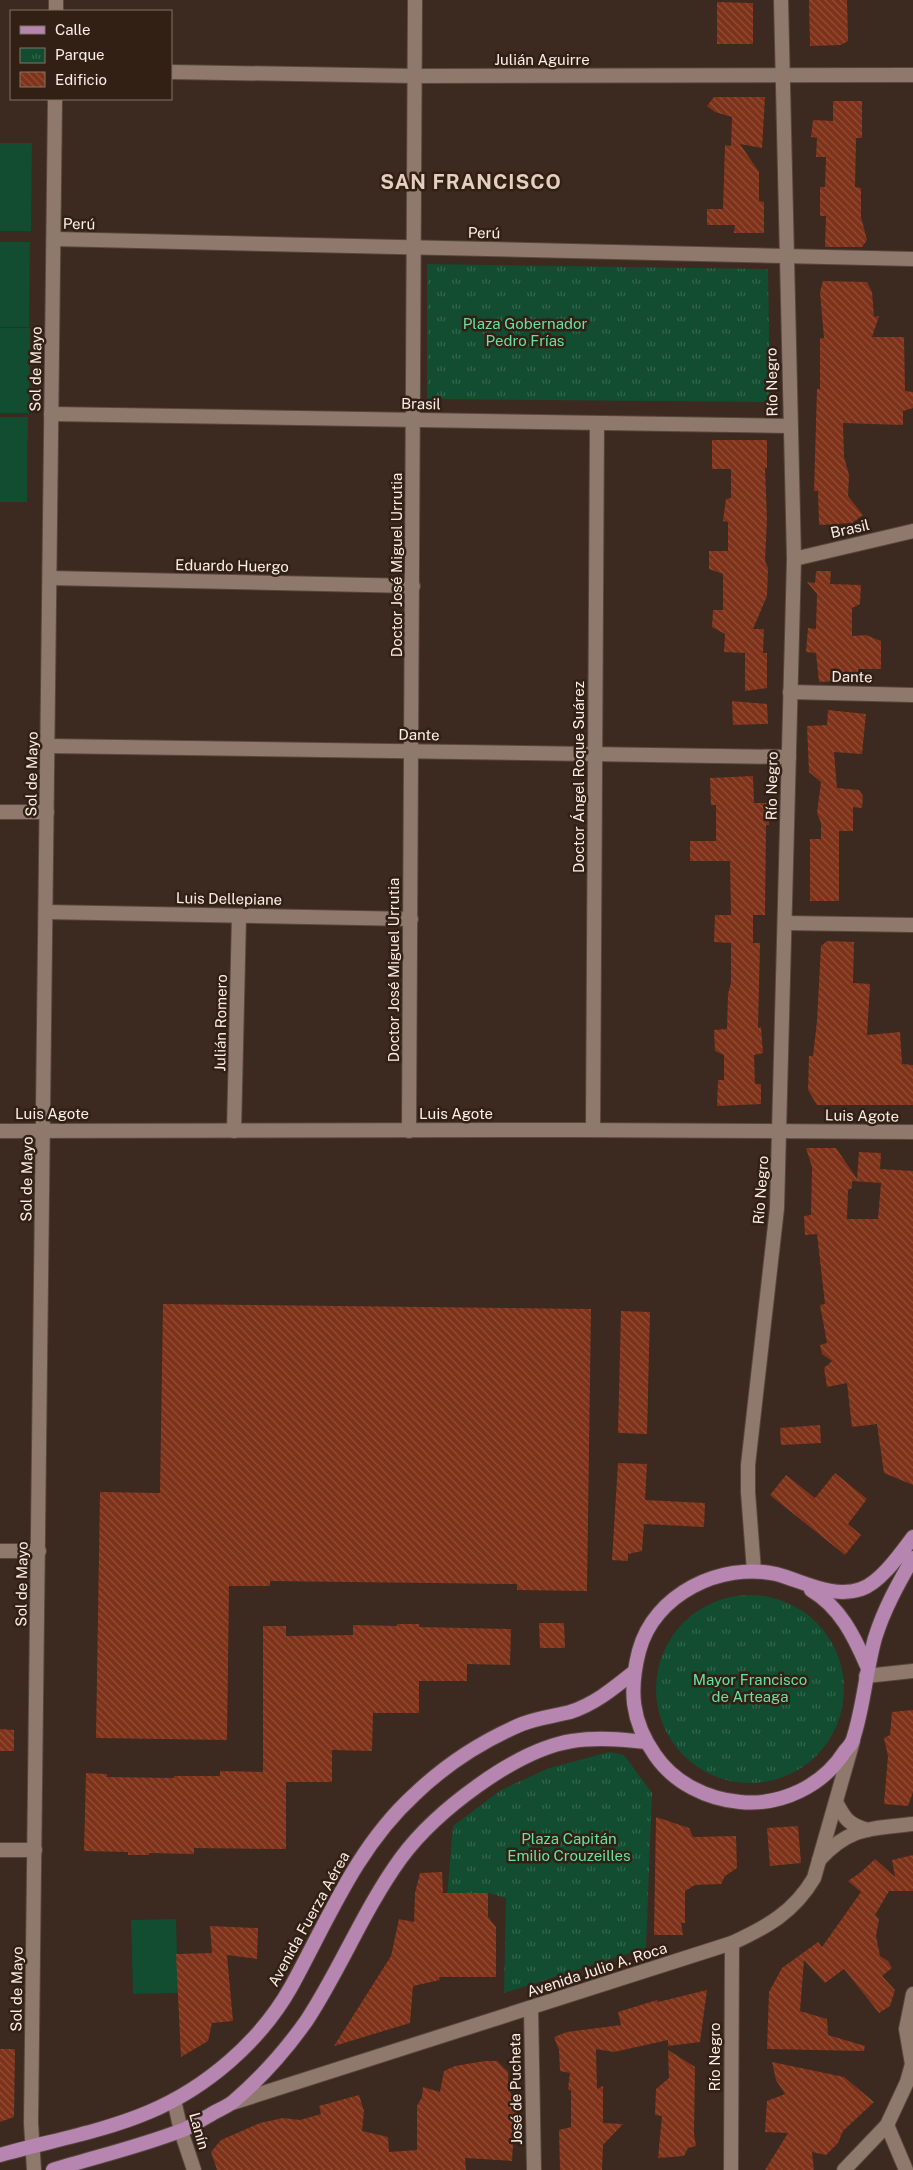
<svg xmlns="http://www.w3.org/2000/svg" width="913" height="2170" viewBox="0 0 913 2170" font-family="'Public Sans',sans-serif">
<defs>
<pattern id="park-tufts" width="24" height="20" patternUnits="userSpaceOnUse" patternTransform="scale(1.25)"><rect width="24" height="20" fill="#124c31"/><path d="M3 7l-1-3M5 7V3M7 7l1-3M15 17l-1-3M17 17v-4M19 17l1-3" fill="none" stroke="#35664f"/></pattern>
<pattern id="building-back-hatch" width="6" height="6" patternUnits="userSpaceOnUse" patternTransform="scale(1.25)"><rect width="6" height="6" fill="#7e3219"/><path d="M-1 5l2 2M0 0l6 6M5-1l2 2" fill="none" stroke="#91503a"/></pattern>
</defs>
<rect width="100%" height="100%" fill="#3c291f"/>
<g fill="#124c31">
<path d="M0,143H32L31,231H0Z"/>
<path d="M0,242H30L29,327H0Z"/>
<path d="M0,328H30L29,413H0Z"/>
<path d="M0,417H28L27,502H0Z"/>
<path d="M176,1919L178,1993L133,1994L131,1920Z"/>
</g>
<g fill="url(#park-tufts)">
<path d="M427,264L768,269L770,402L427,399Z"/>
<circle cx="750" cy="1689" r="94"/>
<path d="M609,1752L624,1755L652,1793L646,1948L504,1993L506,1898L488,1893L447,1897L453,1826L501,1790L549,1768Z"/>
</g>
<g fill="url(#building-back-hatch)" fill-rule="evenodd">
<path d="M809,0H847L848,41L841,45L810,46Z"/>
<path d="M717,2L753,3V44H717Z"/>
<path d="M714,97H765L762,148L740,144L759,172V201L764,202V233H734L735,225H707V209H723L725,145L731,146L732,117L715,112L707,106Z"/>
<path d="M833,101H862V138H856L855,187L861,188V217L867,240L862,247H825L826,216H820V187H825L826,157H816L817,138L811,137L813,120L833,121Z"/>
<path d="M823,281L867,282L872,292L874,317L879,316L872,337H904L905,391L913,392V408L903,411V425L843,423L844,457L849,475L848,496L863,515L852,523L819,525L818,491H814L817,389H820V338H824L820,292Z"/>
<path d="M712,440H767V468H765L767,519L765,561L768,568L767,596L753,629H764L763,653H767V688L745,691V653L724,652L725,634L712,627L713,610H723V574L709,569V551H728V522L723,521L726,499L731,498V469H712Z"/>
<path d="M816,571H831L830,584L861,585L860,604L852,608V636L866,635L881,641V669H858L859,680L819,682L816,653L806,652L808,628L816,629L817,594L807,582L815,583Z"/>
<path d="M732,701L767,704L768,724L733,725Z"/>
<path d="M828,710L866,714L862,754L834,752L837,788L859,790L863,796L862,808L853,807V831H839V901H810V839H821V823L817,813L821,782L809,772L807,726L827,725Z"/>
<path d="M753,776L754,803H768L769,825H766L765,915H753V943H760L758,1028L761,1027L763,1053L754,1055L755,1084H761V1104L717,1106L718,1080H724V1055L715,1051L714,1030L727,1029L728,994L731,983V943L714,942L715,915H731L730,861H690V841H716V805H711L710,778Z"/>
<path d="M827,941L854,942L853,983L870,984L867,1035L900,1032L902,1064L913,1065V1105H817L808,1090L809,1056H813L817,1021L821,946Z"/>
<path d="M806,1148H836L857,1179L859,1152L881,1153L880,1169L913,1171V1485L884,1473L877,1424L852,1427L847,1383L827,1387L824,1368L832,1361L822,1354L820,1345L827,1343L820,1305L825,1304L817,1234L805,1235L804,1216L811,1215L812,1167ZM852,1181L881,1183L878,1219H847L848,1190L852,1188Z"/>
<path d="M163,1304L591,1309L587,1591L517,1590V1584L270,1581V1586H229L227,1740L96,1738L100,1492L160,1493Z"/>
<path d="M621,1311L650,1312L647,1434L618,1433Z"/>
<path d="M820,1425L821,1443L781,1445L780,1428Z"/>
<path d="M618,1463L647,1464L645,1500L705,1503L704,1527L644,1524L642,1551L628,1554V1561L612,1560Z"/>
<path d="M835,1473L867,1499L848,1524L861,1535L845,1555L770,1495L786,1475L815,1498Z"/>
<path d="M539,1623H564L565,1648H540Z"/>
<path d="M397,1624H419V1627L511,1629L510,1665L467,1664V1681H419V1713H373L372,1751L332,1750V1782H286V1849L194,1848V1854L149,1853V1855H128V1852L84,1851L86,1773L107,1774V1777L174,1778V1776H220V1771L263,1772V1626H286V1636L353,1635V1625L397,1626Z"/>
<path d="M913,1710V1792L908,1806L884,1804L888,1756L884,1738L890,1735L892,1712Z"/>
<path d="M0,1729L14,1730V1751H0Z"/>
<path d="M656,1817L689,1828L693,1837L736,1836L737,1868L725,1876L721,1884L695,1885L685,1891V1923H681L683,1935H654Z"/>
<path d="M798,1826L801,1863L770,1866L767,1828Z"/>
<path d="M913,1855V1891H889L875,1915L879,1919L876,1936L880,1956L888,1961L892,1968L882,1976L895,1990L890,2006L879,2013L844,1969L825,1983L804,1960L800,2011L827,2019L828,2035L865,2046L864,2051L767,2049L769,1992L782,1968L818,1942L822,1947L861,1892L848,1881L861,1872L875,1859L895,1877L892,1860Z"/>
<path d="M442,1872L443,1893H488V1917L496,1927V1977H439L440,1980L413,1986L410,2023L334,2046L391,1956L399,1919L414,1922L415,1893L420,1873Z"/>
<path d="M210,1926L258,1928L257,1959L227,1955L233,2021L212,2023L208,2041L181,2057L176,1954L212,1953Z"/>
<path d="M707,1990L700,2042L668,2046V2040L614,2052L596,2049L597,2089L603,2086V2123L623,2124L603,2145L602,2170H560L559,2130L571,2127V2091L568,2089L570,2073L560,2071L559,2050L554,2037L567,2032L621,2025L618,2012L657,2000L658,2002Z"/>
<path d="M0,2049H15L14,2117L0,2122Z"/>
<path d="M668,2050L695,2067L694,2134L696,2146L688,2148L684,2156L658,2158L662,2116L655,2115L656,2089L669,2078Z"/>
<path d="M485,2061H497L508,2072L509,2090L516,2104V2129H514L512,2161L465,2158L466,2170H217L211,2152L221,2140L260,2123L283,2118L300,2120L321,2114L319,2106L359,2095L364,2111L362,2131L388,2137L389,2152L417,2150V2106L422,2097L423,2087L440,2092L444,2071L455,2066Z"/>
<path d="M772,2062L844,2077L874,2102L843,2131L838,2143L826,2155L812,2152L814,2170H765L788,2133L765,2132L767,2101L785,2094L776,2080Z"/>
</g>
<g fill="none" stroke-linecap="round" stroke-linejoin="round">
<defs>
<g id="minor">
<path d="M56,11V0"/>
<path d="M171,72L415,76L913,75"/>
<path d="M54,239L913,259"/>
<path d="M51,414L789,426"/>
<path d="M794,559L913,531"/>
<path d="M50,578L413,586"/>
<path d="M790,692L913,695"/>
<path d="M48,746L789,757"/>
<path d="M0,812H47"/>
<path d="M46,912L411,919"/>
<path d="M785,923L913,925"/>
<path d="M593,1130L597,423"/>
<path d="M234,1131L239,916"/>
<path d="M409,1131L415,0"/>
<path d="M0,1551H39"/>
<path d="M866,1676L913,1671"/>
<path d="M836,1802C845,1819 848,1824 867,1830"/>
<path d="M0,1850H35"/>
<path d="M819,1860C850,1826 871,1829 913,1824"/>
<path d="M531,2008L534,2170"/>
<path d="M174,2100L181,2131L194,2170"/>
<path d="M887,2125L906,2170"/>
<path d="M34,2170L31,2123L55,99"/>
<path d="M731,2170L732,1943"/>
<path d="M844,2170L887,2125L907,2082L912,2064L906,2029L913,1994"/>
</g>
<path id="tertiary" d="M781,0L794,559"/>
<g id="secondary">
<path d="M0,1131L577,1130L913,1132"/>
<path d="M754,1571L748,1492V1465L777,1208L794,559"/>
<path d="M232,2103L732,1943C767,1927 794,1912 814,1878L853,1741"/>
</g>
<g id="primary">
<path d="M913,1537C901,1553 880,1583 861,1589C832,1599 803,1581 776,1574C721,1562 654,1594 639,1651C629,1690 631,1721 655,1755C674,1783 707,1799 740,1802C781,1806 823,1786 845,1751C849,1747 853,1742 854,1736C864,1704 866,1670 875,1638C884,1609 898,1584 913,1558"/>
<path d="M811,1590C840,1607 854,1636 867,1666"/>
<path d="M0,2155C49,2141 102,2132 149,2112C206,2088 260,2042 291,1987C328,1920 356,1848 414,1795C445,1765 482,1741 522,1724C537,1718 554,1716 570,1712C595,1704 614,1688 634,1672"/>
<path d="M53,2170C95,2157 138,2147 180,2131C190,2128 200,2120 210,2115C218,2110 227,2107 234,2101C262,2077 286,2050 307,2020C341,1968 364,1909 401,1858C435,1812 515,1750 572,1741C597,1737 621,1739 646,1742"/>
</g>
</defs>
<use href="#minor" stroke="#57473e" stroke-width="16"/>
<use href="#tertiary" stroke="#57473e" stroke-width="16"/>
<use href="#secondary" stroke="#57473e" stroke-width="16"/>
<use href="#primary" stroke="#57473e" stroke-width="16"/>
<use href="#minor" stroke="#8f796d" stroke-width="14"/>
<use href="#tertiary" stroke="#8f796d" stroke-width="14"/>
<use href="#secondary" stroke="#8f796d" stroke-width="14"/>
<use href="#primary" stroke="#b686b1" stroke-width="14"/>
</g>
<g text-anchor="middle" stroke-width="5" stroke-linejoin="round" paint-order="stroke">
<g font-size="15" fill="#fbeee7" stroke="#322015">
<text x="542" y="65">Julián Aguirre</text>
<text transform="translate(79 224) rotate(1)" y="5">Perú</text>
<text transform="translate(484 233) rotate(1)" y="5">Perú</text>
<text transform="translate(36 369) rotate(-89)" y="5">Sol de Mayo</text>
<text transform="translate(772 382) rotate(-91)" y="5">Río Negro</text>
<text transform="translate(421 404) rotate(1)" y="5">Brasil</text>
<text transform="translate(850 529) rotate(-13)" y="5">Brasil</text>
<text transform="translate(397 565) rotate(-90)" y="5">Doctor José Miguel Urrutia</text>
<text transform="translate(232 566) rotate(1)" y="5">Eduardo Huergo</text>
<text transform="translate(852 677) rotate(1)" y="5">Dante</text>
<text transform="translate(419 735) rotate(1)" y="5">Dante</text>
<text transform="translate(32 774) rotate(-89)" y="5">Sol de Mayo</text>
<text transform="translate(579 777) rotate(-90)" y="5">Doctor Ángel Roque Suárez</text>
<text transform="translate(772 786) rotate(-89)" y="5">Río Negro</text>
<text transform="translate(229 899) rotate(1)" y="5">Luis Dellepiane</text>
<text transform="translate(394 970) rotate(-90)" y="5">Doctor José Miguel Urrutia</text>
<text transform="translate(221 1023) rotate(-89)" y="5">Julián Romero</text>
<text x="52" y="1119">Luis Agote</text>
<text x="456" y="1119">Luis Agote</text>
<text transform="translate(862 1116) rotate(1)" y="5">Luis Agote</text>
<text transform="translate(27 1179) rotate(-89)" y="5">Sol de Mayo</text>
<text transform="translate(761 1190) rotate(-86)" y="5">Río Negro</text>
<text transform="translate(22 1584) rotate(-89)" y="5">Sol de Mayo</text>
<text transform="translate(309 1919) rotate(-61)" y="5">Avenida Fuerza Aérea</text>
<text transform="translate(597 1970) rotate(-18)" y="5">Avenida Julio A. Roca</text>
<text transform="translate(17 1989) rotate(-89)" y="5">Sol de Mayo</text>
<text transform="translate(715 2057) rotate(-90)" y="5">Río Negro</text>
<text transform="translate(516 2089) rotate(-91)" y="5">José de Pucheta</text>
<text transform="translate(199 2131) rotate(74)" y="5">Lanín</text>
</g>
<g font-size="15" fill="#66e1a3" stroke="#322015">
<text x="525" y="329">Plaza Gobernador<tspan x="525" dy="17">Pedro Frías</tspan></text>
<text x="750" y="1685">Mayor Francisco<tspan x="750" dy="17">de Arteaga</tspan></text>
<text x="569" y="1844">Plaza Capitán<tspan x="569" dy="17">Emilio Crouzeilles</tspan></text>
</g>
<g font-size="20" font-weight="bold" letter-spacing="1" fill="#e6cec0" stroke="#322015">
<text x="471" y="189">SAN FRANCISCO</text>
</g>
</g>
<rect x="10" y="10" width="162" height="90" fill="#322015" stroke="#827269"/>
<rect x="20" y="26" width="25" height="8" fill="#b686b1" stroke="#827269"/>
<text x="55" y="35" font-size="15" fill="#fbeee7">Calle</text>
<rect x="20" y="48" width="25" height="15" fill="url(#park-tufts)" stroke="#827269"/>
<text x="55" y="60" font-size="15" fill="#fbeee7">Parque</text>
<rect x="20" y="72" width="25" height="15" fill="url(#building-back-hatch)" stroke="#827269"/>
<text x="55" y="85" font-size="15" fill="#fbeee7">Edificio</text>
</svg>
